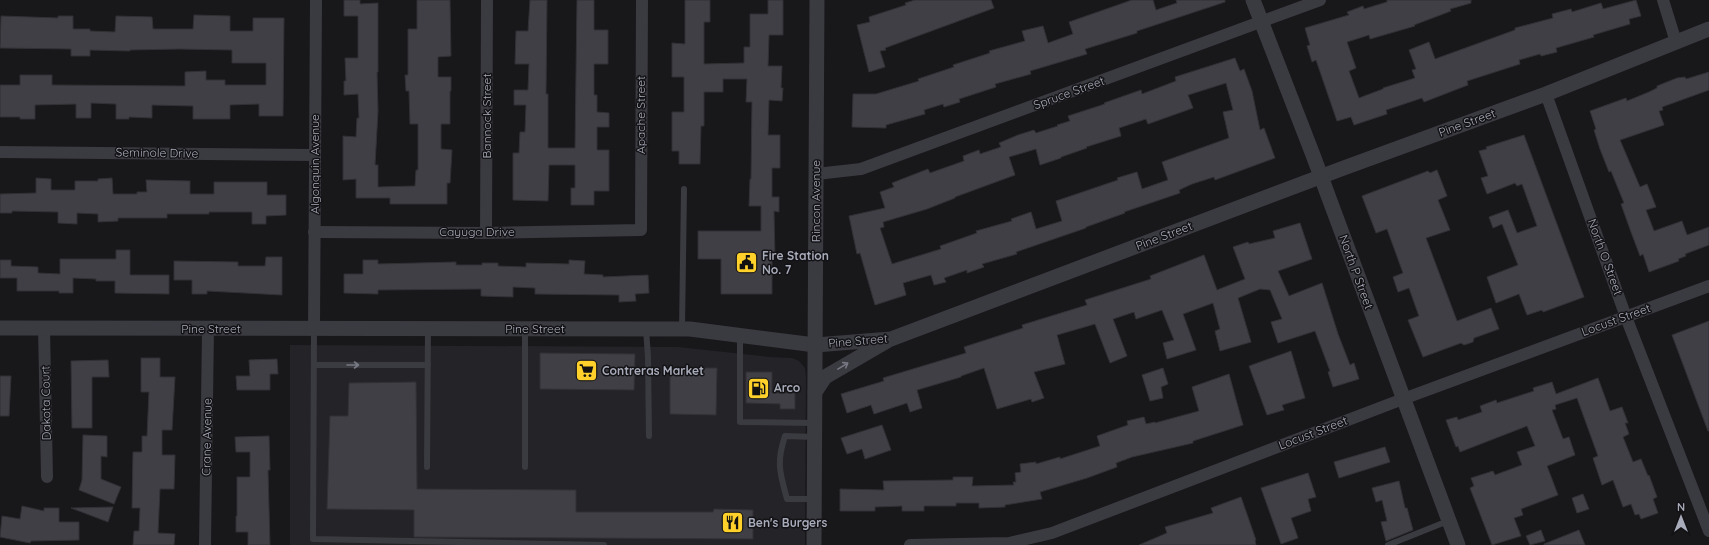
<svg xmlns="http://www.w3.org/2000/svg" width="1709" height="545" viewBox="0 0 1709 545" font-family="Quicksand,sans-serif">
<rect width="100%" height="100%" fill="#18171a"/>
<path fill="#242327" d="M290,345L678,347L770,357L792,358L799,361L805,368L806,377L805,545H290Z"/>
<g fill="#3f3f45" stroke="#323136" fill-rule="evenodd">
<path d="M344,0H360V4L378,3V72H377L378,111L375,165H378V187L415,186L416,170H418V124H410L409,91H406L405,75H408V29H417V0H450L451,56L438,57V77H451V91H450V124H441V149L452,150L450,183H447V204H390V198H356V179L343,180V136L356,137L357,118H359L358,94L344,95V81H346L345,58H358V16H344Z"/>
<path d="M530,0H547L546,94H548V148H575L577,0H594V30H608V64H594V95H597V112L609,113V127H597V150H609V191H594V205H571V188H575V165H549L548,201L513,200V153H519L520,132H525L526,105H514V90H528L529,64H515L516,31H528Z"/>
<path d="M685,0H710V22H704V64L744,63V47H750V14H768V0H783V35H769L768,66H782L781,88H783L782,101L769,100L768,135H780V168H772V197H779V212L774,211L775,258H772V294H721V259H698V231H761V206H749L750,179H751L752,102H746L747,79H723V92H704V126H701L700,164H679V151H672V112H684V77H672V43L685,44Z"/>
<path d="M915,0H991L994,8L885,48L886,50L880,51L885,67L869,72L857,25L870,22L869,17L906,5L905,3Z"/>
<path d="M1132,0H1153L1156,10L1177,3L1176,0H1225V2L1137,31V33L1085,49L1087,54L1030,71L1031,74L995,84L996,87L959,99L960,102L944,107L943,104L924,110L925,114L886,125V128L852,127L853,94H876L919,81L918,79L954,67L953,65L990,53L989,51L1025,41L1022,31L1043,26L1048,43L1073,34L1069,22Z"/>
<path d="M1387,0H1471V3L1450,9L1451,11L1414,25L1415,26L1370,39L1369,35L1347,42L1356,68L1349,71L1359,98L1383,89V88L1415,78L1412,70L1416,69L1409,50L1429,42L1435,59L1515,30V28L1553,18L1552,14L1571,9L1572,12L1601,3L1603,9L1636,0L1641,16L1629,19L1630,24L1593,35L1594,37L1556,48L1557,52L1541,56L1540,54L1519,60L1520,64L1467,81L1468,85L1424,102L1422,98L1386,110L1387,114L1354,125L1351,117L1337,121L1316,60L1312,62L1307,46L1310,45L1305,28L1349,15L1347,12L1363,6L1364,9L1387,2Z"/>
<path d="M194,15L230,16V31H253V18H284L283,116H259V104L230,105V119H193V106L152,105V118L129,117V119H116V104L91,103V118H76V104L35,105V119H20V117H0V85H20V75H52V85L185,86V72L206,71V80H225V85H266V63H232V50L179,49L130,50V51L90,50V56H71V49L0,48L1,16L58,18V16H73V29H90V31L115,32L116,16L152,17L153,29H193Z"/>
<path d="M1235,58L1240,71L1244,69L1252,91L1260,130L1264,128L1275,158L1215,180L1214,177L1192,184L1179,190L1180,193L1124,212L1125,213L1086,227V228L1016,252L1017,254L982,264L984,267L967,273V270L944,278L946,282L934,285L931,275L903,283L906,295L875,305L860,253L857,254L849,216L885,208L880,192L894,187L892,183L928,169L930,173L964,161L963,156L979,150L980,154L1001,147L999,143L1018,135L1034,130L1036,133L1058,126L1057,125L1070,121L1068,116L1105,104L1104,103L1141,90L1142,94L1163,86L1176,81L1175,77ZM1226,83L1233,110L1223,112L1229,138L1162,162L1168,180L1142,189L1137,172L1117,178L1118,180L1056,201L1062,221L1036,229L1031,212L1011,219L1012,221L976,231L977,233L940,246L941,249L892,264L880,228L884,227L883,222L927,209L955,198V197L1015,175L1009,157L1036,149L1040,165L1061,158V157L1087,148L1086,147L1121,136L1119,128L1146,119L1148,124L1193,108L1188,95Z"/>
<path d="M1709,72V90L1662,107L1663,110L1659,111L1664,125L1620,140L1640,187L1647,184L1656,207L1646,210L1654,231L1682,221L1687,235L1709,227V245L1685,254L1686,256L1678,259L1679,261L1649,272L1643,254L1640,256L1631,232L1621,204L1624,203L1611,171L1609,172L1600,149L1594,130L1596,129L1590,111L1626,98L1627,101L1649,92L1657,88V86L1677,78L1685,77L1686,79Z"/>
<path d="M1524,135L1584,297L1543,312L1542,310L1527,315L1519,294L1496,303L1487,277L1518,265L1502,224L1493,228L1489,217L1508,210L1517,233L1537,226L1522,184L1517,186L1515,183L1487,194L1481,178L1488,176L1479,151L1487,149L1486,147Z"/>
<path d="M1437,170L1447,196L1438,200L1450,230L1426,238L1457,321L1491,308L1499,329L1474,338L1473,342L1464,345L1461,343L1423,357L1408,320L1419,316L1415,305L1409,288L1398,292L1393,277L1403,273L1387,229L1376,233L1362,196L1428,171L1430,173Z"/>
<path d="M36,178L51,179V190H75V181H98V179L112,178L113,194H137V192H147L146,180L190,181V194H214V182H267V195H286V215L266,216V224H252V212H209V214H167V218H118V221L98,222V214L77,213V224L58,223V212L12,211V213H0V194L36,193Z"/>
<path d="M1300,223L1312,259L1278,271L1289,296L1322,283L1338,334L1350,365L1354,363L1359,379L1333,387L1328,372L1330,371L1315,331L1278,343L1271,322L1282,319L1270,290L1260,289L1238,298L1251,342L1220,351L1215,331L1220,329L1213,303L1183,314L1196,350L1167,359L1163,343L1174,340L1162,310L1136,319L1134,312L1113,319L1127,356L1110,363L1095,324L1057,335L1065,364L1034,372L1044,398L1032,402L1031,399L997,409L984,368L961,376V377L917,390L922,408L910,412L907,403L874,414L871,405L847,413L841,394L884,381L883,378L966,353L964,347L1023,328L1022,325L1087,305L1085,300L1151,279L1150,276L1204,255L1217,290L1245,279L1233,247L1248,242L1249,244L1275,238L1273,231Z"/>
<path d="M116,250H130V275H169V294L115,293V281H96V279L73,278V293H59V291H17V278H0V260H11V266L38,267V273L60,274V259H116Z"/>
<path d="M266,257H282V295L207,291V294H192V280H174V261L238,262V266H265Z"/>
<path d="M363,260H378V264L456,262V265H482V263H498V266L526,267V263L569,264V260L585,261L584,274L603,275V277L648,275L649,293L635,294L636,301L619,302V295L535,294V288L513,287V297L481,296V289L378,290V294L344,293V274H363Z"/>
<path d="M1709,321V431H1708L1672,335Z"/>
<path d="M1291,351L1305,398L1282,405L1284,410L1267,415L1249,366Z"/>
<path d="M540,353L635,354L634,390L540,389Z"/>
<path d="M141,358H160V377H175L172,430H162V455H175L174,489H160L158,533L175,534L174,545H133L134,531H139L140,508H132L133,452H142V436H147L149,392H141Z"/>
<path d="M277,359L278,374H270V390H237L236,376H250L249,360Z"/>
<path d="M108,360L109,377H92V428H72L71,361Z"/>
<path d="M670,368H717L716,415L670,414Z"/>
<path d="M1163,368L1168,384L1161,387L1163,398L1150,401L1142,375Z"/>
<path d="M746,372H772V393H795V409H780V404L746,403Z"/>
<path d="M1229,374L1243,425L1193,441V443L1132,457L1116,463L1117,467L1087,478L1040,492L1042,499L1005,505V507L979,508V503H956V506H924V511H902V506L875,507V511H840V489L884,490L883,481L953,480V477H973L972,486L1014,485L1013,482H1016L1015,473L1021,472L1020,464L1036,462V464L1060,457V459L1100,446L1097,436L1128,425L1127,421L1144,417L1146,424L1155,422V423L1199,411L1192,387Z"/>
<path d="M0,376H11L9,416H0Z"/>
<path d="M1598,378L1610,411L1622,407L1628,423H1625L1629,434L1623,437L1633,462L1641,459L1648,476L1649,475L1657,497L1653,499L1658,513L1641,519L1639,514L1635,515L1631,504L1623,507L1613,480L1602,485L1593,458L1598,456L1577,398L1555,405L1556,409L1552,410L1563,439L1569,437L1575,455L1547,466L1558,495L1521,509L1523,515L1514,518L1521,536L1492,545L1470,488L1474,486L1471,478L1493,471L1495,475L1522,465L1517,452L1535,446L1527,426L1460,452L1458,446L1456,447L1446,420L1457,417L1458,420L1482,412L1480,406L1496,400L1497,403L1534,391L1533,388L1552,382L1556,394Z"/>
<path d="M416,382L417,489L576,490V512H713L714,509L753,510V539L414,537V510L327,509L330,416H348L349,383Z"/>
<path d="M882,425L891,450L865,459L862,449L847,454L841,438Z"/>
<path d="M83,435L107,436V457L101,456V479L121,487L114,504L79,490L82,480Z"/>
<path d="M269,436L270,470H268L270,545H248V532H236V516H237V477H250V452H236L235,437Z"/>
<path d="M1385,447L1390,462L1339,478L1334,462Z"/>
<path d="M1308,473L1316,497L1308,499L1311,511L1291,518L1298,538L1281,544L1261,488Z"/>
<path d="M1399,481L1405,508H1407L1413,530L1386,541L1381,522L1387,521L1382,500L1376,502L1372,488Z"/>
<path d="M1583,494L1589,509L1577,513L1572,498Z"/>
<path d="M1241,497L1256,540H1255L1256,545H1139L1167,533L1165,527L1213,513L1211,508Z"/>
<path d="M22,506L44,511V508H59V522H79V540L31,541L30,543L0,537L2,516L20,519Z"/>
<path d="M113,507L108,522L71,508H72Z"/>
<path d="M1541,530L1545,541L1530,545L1526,536Z"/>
<path d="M1579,530L1585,545H1544V544Z"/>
</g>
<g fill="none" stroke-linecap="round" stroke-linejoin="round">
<g stroke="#3a3a41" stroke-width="6">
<path d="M314,329L313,539L604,545"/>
<path d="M646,329L648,357L649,436"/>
<path d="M682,329L684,189"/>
<path d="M740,335V422L814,423"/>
<path d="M314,365H428"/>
<path d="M427,467L428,329"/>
<path d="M525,467V329"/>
<path d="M814,499H787C780,473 776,463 785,436L815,437"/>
<path d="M1388,545L1448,521"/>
</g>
<g stroke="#3a3a41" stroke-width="12">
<path d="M1663,0L1676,42"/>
<path d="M1546,94L1626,317L1709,531"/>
<path d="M0,152L315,155"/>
<path d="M816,174L861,169L1320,0"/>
<path d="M314,232L486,233L641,230L642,0"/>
<path d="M486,233L487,0"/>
<path d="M44,328L47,477"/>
<path d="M314,329L316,0"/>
<path d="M205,545L208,329"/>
<path d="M910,545L1009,543L1052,533L1403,399L1709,286"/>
</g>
<g stroke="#3a3a41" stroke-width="15">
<path d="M1253,0L1313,155L1458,545"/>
<path d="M0,328L690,329L815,345L891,339L1341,169L1546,94L1709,29"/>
<path d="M815,392L825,377L887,341"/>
<path d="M814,545L817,0"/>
</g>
</g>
<defs><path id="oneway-shaft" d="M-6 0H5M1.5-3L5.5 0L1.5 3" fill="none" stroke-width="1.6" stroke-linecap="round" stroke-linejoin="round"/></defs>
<g stroke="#777984">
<use href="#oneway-shaft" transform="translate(353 365)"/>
<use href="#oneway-shaft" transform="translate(843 366) rotate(-31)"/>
</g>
<defs>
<symbol id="civic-square" viewBox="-11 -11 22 22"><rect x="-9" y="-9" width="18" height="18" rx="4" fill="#ffd12a" stroke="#131215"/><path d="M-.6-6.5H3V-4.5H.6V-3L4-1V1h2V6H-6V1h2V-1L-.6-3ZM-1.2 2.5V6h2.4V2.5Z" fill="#111"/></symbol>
<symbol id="supermarket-square" viewBox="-11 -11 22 22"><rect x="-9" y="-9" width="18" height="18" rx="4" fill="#ffd12a" stroke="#131215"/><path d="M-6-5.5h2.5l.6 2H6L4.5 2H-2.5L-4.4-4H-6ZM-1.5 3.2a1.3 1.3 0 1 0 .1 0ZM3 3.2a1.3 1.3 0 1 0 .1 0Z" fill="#111"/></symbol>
<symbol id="fuel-square" viewBox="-11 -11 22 22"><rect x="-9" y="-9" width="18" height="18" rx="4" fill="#ffd12a" stroke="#131215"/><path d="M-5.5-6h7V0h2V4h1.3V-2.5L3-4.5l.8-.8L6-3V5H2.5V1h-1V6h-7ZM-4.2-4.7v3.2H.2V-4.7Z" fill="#111"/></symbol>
<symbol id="restaurant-square" viewBox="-11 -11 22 22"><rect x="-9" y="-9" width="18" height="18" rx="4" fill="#ffd12a" stroke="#131215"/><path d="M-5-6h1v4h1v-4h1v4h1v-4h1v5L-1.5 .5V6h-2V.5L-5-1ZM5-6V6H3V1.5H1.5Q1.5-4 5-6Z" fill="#111"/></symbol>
</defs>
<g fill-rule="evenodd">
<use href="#civic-square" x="734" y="250" width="25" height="25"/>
<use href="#supermarket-square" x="574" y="358" width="25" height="25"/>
<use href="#fuel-square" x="746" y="376" width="25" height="25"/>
<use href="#restaurant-square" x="720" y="510" width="25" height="25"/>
</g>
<g text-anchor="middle" stroke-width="3" stroke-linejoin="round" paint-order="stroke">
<g font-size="12" fill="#a9acbb" stroke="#131215">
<text transform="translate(1069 93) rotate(-20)" y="4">Spruce Street</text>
<text transform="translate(641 115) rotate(-90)" y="4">Apache Street</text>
<text transform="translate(487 116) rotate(-90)" y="4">Bannock Street</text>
<text transform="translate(1467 123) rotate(-20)" y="4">Pine Street</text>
<text transform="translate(157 153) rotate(1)" y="4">Seminole Drive</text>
<text transform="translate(315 164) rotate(-90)" y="4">Algonquin Avenue</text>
<text transform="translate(816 201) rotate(-90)" y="4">Rincon Avenue</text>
<text x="477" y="236">Cayuga Drive</text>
<text transform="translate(1164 236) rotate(-21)" y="4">Pine Street</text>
<text transform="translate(1605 257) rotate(70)" y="4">North O Street</text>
<text transform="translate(1356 272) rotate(70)" y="4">North P Street</text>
<text transform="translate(1616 320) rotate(-20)" y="4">Locust Street</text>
<text x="211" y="333">Pine Street</text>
<text x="535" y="333">Pine Street</text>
<text transform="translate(858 341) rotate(-5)" y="4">Pine Street</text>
<text transform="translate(46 403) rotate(-91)" y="4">Dakota Court</text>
<text transform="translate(1313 433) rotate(-21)" y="4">Locust Street</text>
<text transform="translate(207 437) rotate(-89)" y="4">Crane Avenue</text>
</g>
<g font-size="12" font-weight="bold" fill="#a9acbb" stroke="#131215" text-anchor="start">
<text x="762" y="260">Fire Station<tspan x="762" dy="14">No. 7</tspan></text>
<text x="602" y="375">Contreras Market</text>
<text x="774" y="392">Arco</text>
<text x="748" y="527">Ben's Burgers</text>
</g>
</g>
<g transform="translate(1681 517)" stroke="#131215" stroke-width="3" paint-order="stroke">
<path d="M0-3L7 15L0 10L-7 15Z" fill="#a9acbb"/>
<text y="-6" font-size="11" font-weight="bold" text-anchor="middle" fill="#a9acbb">N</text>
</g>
</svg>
